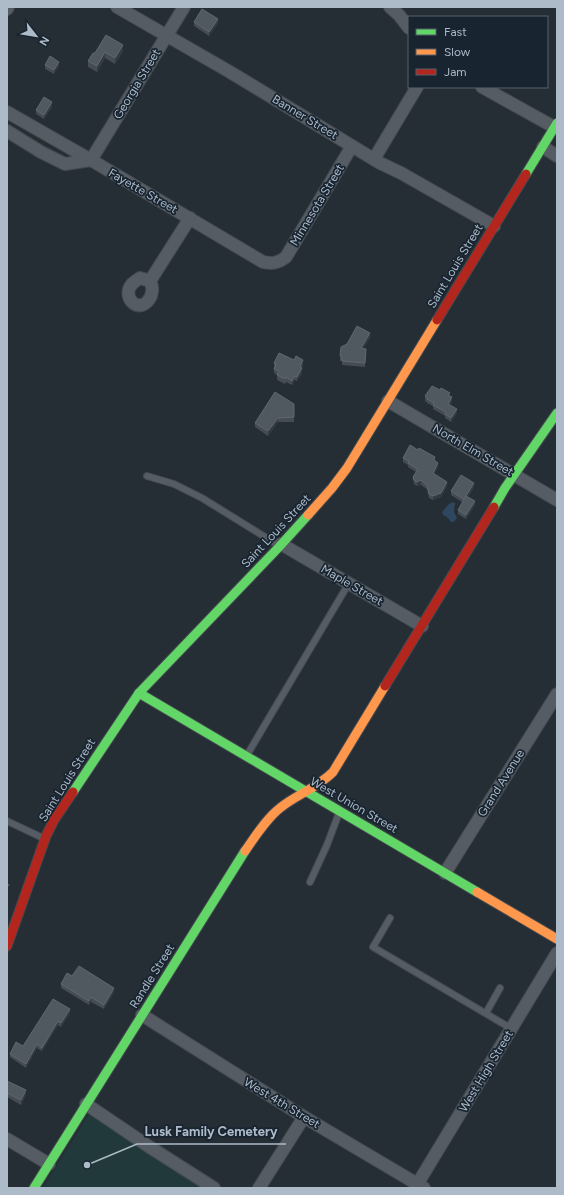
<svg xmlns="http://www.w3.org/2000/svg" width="564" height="1195" viewBox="0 0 564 1195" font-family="Figtree,sans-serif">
<rect width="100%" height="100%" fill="#252d35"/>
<path fill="#22393b" d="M89,1114L203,1188H43Z"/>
<path fill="#2e465e" d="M453,502L455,503L454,512L457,518L454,522H451L447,517L443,515L442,512L449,504Z"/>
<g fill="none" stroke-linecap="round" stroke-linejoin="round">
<defs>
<g id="lane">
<path d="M147,476L174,484L202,498L278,545"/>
<path d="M247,755L349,583"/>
<path d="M7,821L43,838"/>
<path d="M310,882L327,845L339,813"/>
<path d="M390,918L373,947L512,1029"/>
<path d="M486,1013L500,988"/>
</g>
<g id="street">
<path d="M117,7L230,72L380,163L401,173L494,226"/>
<path d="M390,7L399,15L409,28"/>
<path d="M7,9L8,7"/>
<path d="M482,87L554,127"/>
<path d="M7,112L91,160L263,262C273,264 278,263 286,257L352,146"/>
<path d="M7,131L41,152L65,164L91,160L184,7"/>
<path d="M543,147L557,156"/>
<path d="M374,159L417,87"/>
<path d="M150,281C153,286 153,290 151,296C141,317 120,298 132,284C134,282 137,280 140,278L150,281L190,218"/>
<path d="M388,401L557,500"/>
<path d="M281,544L422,626"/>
<path d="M445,873L557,694"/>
<path d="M142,1015L304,1117L424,1188"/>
<path d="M86,1104L148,1146L214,1188"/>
<path d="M7,1139L49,1164"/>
<path d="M259,1188L304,1117"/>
<path d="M415,1188L557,953"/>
</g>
<g id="fast">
<path d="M526,174L557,123"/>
<path d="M494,507L505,488L557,413"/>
<path d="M139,693L477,892"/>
<path d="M73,792L139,693L279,547L308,515"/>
<path d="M34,1188L245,851"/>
</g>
<g id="slow">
<path d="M308,515L332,488L347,468L437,320"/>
<path d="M245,851C255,837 266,819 280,808C297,794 316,789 333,772L385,686"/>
<path d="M477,892L557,939"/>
</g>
<g id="jam">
<path d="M437,320L526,174"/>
<path d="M385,686L494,507"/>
<path d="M7,946L46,836L54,820L73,792"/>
</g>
</defs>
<use href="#lane" stroke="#43494f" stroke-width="8"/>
<use href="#street" stroke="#43494f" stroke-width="14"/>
<use href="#fast" stroke="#43494f" stroke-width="11"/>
<use href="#slow" stroke="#43494f" stroke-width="11"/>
<use href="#jam" stroke="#43494f" stroke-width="11"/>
<path stroke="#586066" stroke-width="1.5" stroke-dasharray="3 3" stroke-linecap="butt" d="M7,884L12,887"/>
<use href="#lane" stroke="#555c63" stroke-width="6"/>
<use href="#street" stroke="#555c63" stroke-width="12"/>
<use href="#fast" stroke="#63d668" stroke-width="9"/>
<use href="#slow" stroke="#ff974d" stroke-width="9"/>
<use href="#jam" stroke="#b3261e" stroke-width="9"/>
</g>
<g fill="#454c54">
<path d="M194,22L218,23L209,36L194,26Z"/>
<path d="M123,51L115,64L105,58L97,72L88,67V61L95,53Z"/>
<path d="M45,65L59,66L54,74L45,69Z"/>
<path d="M52,107L44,119L36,114V110Z"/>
<path d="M370,338L363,348L366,353L365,367L342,365V361H340V356Z"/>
<path d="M294,360L303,365L302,368V373L297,381L295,380L292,385L286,382L285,384L277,380V375L274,373V363Z"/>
<path d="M425,396H450L452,401L450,405L457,413L451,422L445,418V416L433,409V406L427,403V402L425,401Z"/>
<path d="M294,404V422H278L268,436L255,427V423Z"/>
<path d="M403,458L435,461L438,467L434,474L447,486L441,497L433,500L429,498L427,489L421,485L417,486L414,484L413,477L416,472L408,467V465L403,462Z"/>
<path d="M474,487L468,497L475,505L466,519L458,514V510L462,502L451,495V491Z"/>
<path d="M72,976L114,992L104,1009L91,1002L89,1005L61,988V984Z"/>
<path d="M70,1013L61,1027L58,1025L42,1051L37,1048L26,1068L10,1057V1054L23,1046Z"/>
<path d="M7,1081L26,1094L21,1105L7,1097Z"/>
</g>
<g fill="#333b42">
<path d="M218,19V23L209,36V32Z"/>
<path d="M123,45V51L115,64V58Z"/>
<path d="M105,52V58L97,72V66Z"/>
<path d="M59,62V66L54,74V70Z"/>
<path d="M52,102V107L44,119V115Z"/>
<path d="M370,333V338L361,352V348Z"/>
<path d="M303,360V365L300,372V367Z"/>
<path d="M302,368V373L297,381V377Z"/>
<path d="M295,376V380L292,385V381Z"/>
<path d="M452,397V401L448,408V404Z"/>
<path d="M457,409V413L451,422V418Z"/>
<path d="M278,418V422L268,436V431Z"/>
<path d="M438,463V467L433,477V473Z"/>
<path d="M421,480V485L417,486V482Z"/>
<path d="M447,482V486L441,497L433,500V496Z"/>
<path d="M474,483V487L464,503V499Z"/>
<path d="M475,501V505L466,519V515Z"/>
<path d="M114,988V992L104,1009V1005Z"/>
<path d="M91,997V1002L89,1005V1001Z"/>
<path d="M70,1009V1013L61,1027V1023Z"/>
<path d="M58,1021V1025L42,1051V1048Z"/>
<path d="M37,1044V1048L26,1068V1064Z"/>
<path d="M26,1090V1094L21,1105V1100Z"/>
</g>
<g fill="#505860" stroke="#5f6770">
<path d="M202,9L218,19L209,32L194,22Z"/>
<path d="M106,35L123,45L115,58L105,52L97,66L88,61L93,53H95Z"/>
<path d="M50,56L59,62L54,70L45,65Z"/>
<path d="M44,97L52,102L44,115L36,110Z"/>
<path d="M357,326L370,333L361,348L366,349L365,363L342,361V357L340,356L341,347L347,344Z"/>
<path d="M279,353L294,360L296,356L303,360L300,367L302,368L297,377L295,376L292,381L286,377L285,379L277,375L279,371L274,369L276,364L274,363Z"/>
<path d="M432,386L440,390L441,388L450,393L448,395L452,397L448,404L457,409L451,418L445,414L446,412L433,405L434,403L427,399L428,398L425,396Z"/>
<path d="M275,392L294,404V417L278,418L268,431L255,423Z"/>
<path d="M410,445L418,450L419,448L435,457L434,460L438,463L433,473L447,482L441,493L433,496L429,494L427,485L421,480L417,482L414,480L413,477L418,469L408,463L409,461L403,458Z"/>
<path d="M461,475L474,483L464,499L451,491Z"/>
<path d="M466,496L475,501L466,515L458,510Z"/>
<path d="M79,966L114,988L104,1005L91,997L89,1001L61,984L67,973L72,976Z"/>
<path d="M53,999L70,1009L61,1023L58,1021L42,1048L37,1044L26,1064L10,1054L16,1042L23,1046Z"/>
<path d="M7,1081L26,1090L21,1100L7,1093Z"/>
</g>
<g text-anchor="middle" stroke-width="3.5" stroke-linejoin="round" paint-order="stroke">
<g font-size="12" fill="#adbac8" stroke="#182430">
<text transform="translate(137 84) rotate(-59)" y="4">Georgia Street</text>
<text transform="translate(305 117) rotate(31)" y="4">Banner Street</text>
<text transform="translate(143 191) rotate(30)" y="4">Fayette Street</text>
<text transform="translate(317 205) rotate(-59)" y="4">Minnesota Street</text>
<text transform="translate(455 266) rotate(-59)" y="4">Saint Louis Street</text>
<text transform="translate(473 450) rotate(30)" y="4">North Elm Street</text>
<text transform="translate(276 531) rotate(-47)" y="4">Saint Louis Street</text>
<text transform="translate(352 585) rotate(30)" y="4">Maple Street</text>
<text transform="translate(67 780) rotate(-58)" y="4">Saint Louis Street</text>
<text transform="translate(501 783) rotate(-58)" y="4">Grand Avenue</text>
<text transform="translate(354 805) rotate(30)" y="4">West Union Street</text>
<text transform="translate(152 976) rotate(-58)" y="4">Randle Street</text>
<text transform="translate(486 1071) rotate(-59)" y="4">West High Street</text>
<text transform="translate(282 1103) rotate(31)" y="4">West 4th Street</text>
</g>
</g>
<path fill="none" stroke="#adbac8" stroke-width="1.5" d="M87 1165L137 1144H286"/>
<circle fill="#adbac8" stroke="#182430" stroke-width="1.5" cx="87" cy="1165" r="4"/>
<g font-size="13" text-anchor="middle" font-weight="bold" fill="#adbac8" stroke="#182430" stroke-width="3.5" stroke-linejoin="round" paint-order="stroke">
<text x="211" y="1136">Lusk Family Cemetery</text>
</g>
<rect width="564" height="1195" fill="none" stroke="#adbac8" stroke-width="16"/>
<rect x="408" y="16" width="140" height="72" fill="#182430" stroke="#54606d"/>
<rect x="416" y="29" width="20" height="6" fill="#63d668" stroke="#54606d"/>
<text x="444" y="36" font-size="12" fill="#adbac8">Fast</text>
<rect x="416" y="49" width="20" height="6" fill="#ff974d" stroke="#54606d"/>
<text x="444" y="56" font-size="12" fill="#adbac8">Slow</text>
<rect x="416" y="69" width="20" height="6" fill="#b3261e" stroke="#54606d"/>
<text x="444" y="76" font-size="12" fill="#adbac8">Jam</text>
<g transform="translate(36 36) rotate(121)" stroke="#182430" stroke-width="3" paint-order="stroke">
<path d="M0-3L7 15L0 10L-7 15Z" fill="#adbac8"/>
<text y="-6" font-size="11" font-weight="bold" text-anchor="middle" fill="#adbac8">N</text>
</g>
</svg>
